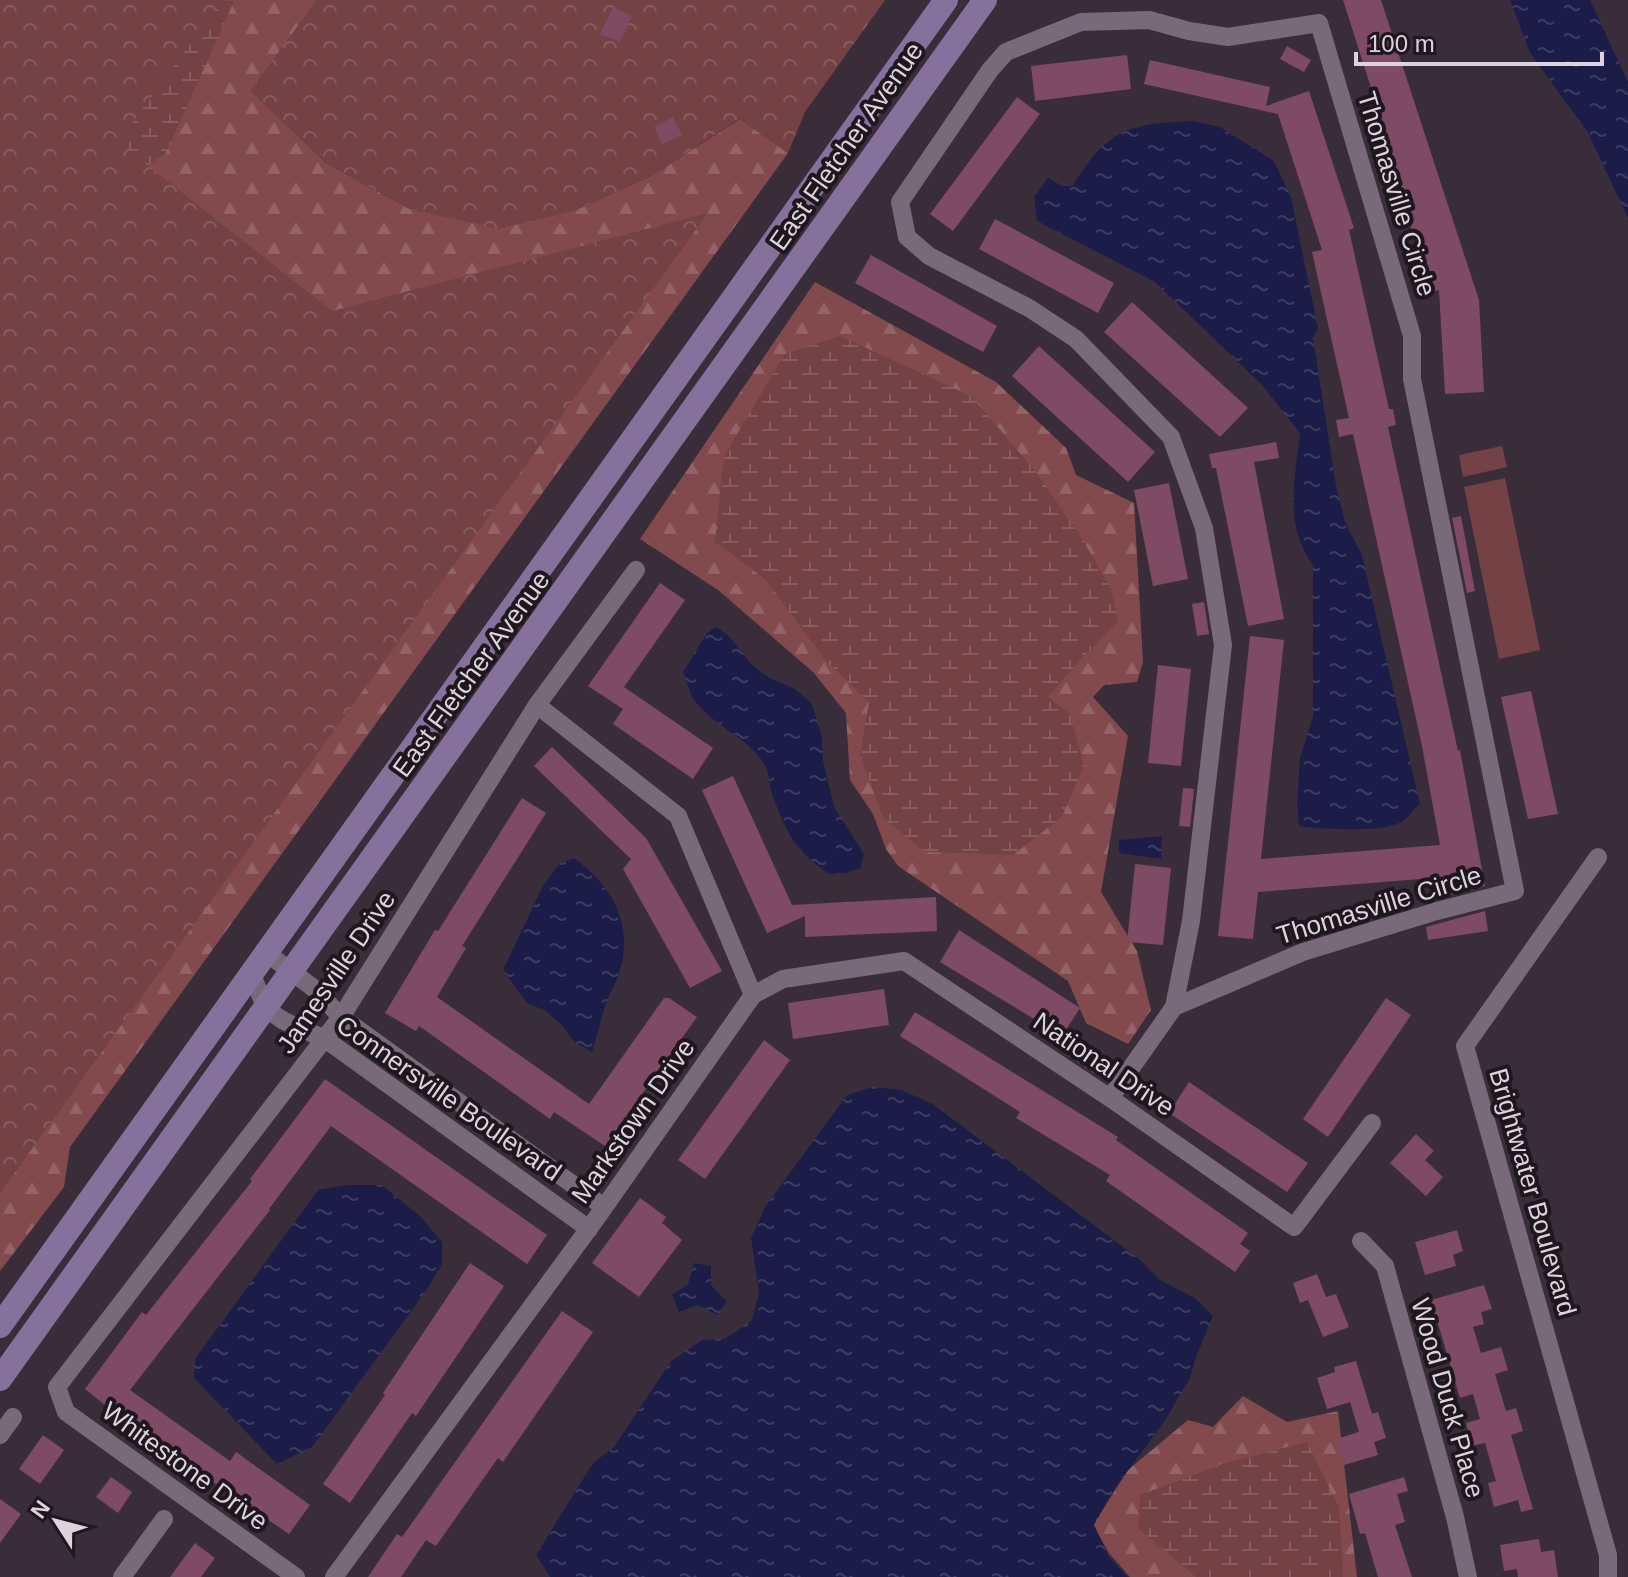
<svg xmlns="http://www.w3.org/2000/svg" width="1628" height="1577" viewBox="0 0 1628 1577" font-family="Arial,sans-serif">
<defs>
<pattern id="forest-firs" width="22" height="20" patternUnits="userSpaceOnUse" patternTransform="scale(2)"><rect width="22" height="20" fill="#834a4e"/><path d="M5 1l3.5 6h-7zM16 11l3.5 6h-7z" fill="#946367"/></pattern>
<pattern id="wetland-marsh" width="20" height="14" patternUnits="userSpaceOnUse" patternTransform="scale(2)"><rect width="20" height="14" fill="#744145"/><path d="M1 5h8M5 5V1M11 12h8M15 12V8" fill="none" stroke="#875c5f"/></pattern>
<pattern id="park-crowns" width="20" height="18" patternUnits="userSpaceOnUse" patternTransform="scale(2)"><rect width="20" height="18" fill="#744145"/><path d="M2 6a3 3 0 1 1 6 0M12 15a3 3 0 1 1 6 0" fill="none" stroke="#875c5f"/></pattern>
<pattern id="water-ripples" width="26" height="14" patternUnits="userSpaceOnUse" patternTransform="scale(2)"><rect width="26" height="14" fill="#1b1d48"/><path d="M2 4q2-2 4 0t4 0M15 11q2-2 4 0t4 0" fill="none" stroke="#3c3d62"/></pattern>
</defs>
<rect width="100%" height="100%" fill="#3a2d3a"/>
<g fill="#744145">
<path d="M1502,446L1507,467L1463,477L1459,455Z"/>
<path d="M1505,478L1540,650L1499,659L1464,487Z"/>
</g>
<g fill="url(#forest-firs)">
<path d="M0,0H317L251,91L326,163L410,209L574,211L651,176L740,119L788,153L70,1147L64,1187L0,1271Z"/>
<path d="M815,282L996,382L1066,448L1076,475L1134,503L1143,662L1137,682L1104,685L1093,697L1128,736L1101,892L1137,951L1151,1010L1128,1044L1086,1023L1068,981L898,866L886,849L873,814L850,780L846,713L813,672L718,590L640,539Z"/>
<path d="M1243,1396L1287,1422L1338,1411L1357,1577H1130L1109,1553L1093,1525L1128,1470L1188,1420L1213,1427Z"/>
</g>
<g fill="url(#wetland-marsh)">
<path d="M196,0L234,1L166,153L0,262V78Z"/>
<path d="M840,336L971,396L1036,472L1081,537L1111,588L1118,622L1085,655L1048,697L1070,714L1084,766L1062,817L1013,855L925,852L883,818L860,754L869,702L826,661L765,579L715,542L724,456L785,354Z"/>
<path d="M1307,1442L1339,1507L1343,1577H1196L1138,1528L1140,1495L1222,1464Z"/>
</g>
<g fill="url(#park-crowns)">
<path d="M0,0H223L118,142L332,311L708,213L0,1193Z"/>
<path d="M317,0H885L805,112L788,153L739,119L651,176L574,211L499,229L410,209L326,163L250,91Z"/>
</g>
<g fill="url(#water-ripples)">
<path d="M1510,0H1590L1628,82V218L1587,131L1530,53Z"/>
<path d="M1194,121L1220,127L1274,161L1291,197L1318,328L1313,338L1336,485L1345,522L1362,555L1420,804C1414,809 1408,818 1401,822C1383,833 1321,829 1299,826L1297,801L1300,758L1313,716V565C1283,524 1295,480 1300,433L1263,386L1155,282L1037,221L1034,197L1048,178L1062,186H1073C1106,129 1131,123 1194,121Z"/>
<path d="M716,627L728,635L752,665L768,677L795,689L812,704L822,737L823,760L834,807L864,854L861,868L845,873L829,874C795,850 788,836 773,797C769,788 770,776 766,767C750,737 713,727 694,700C689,693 687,681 683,672L707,633Z"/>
<path d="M1162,836L1161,859L1119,853V840Z"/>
<path d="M574,858C611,885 634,923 620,970C618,980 612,989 608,999C601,1015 598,1035 592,1052L573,1041L563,1026L546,1011L527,1003L503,970L543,886L560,863Z"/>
<path d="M873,1087L902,1090L934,1105L1139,1259L1160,1280L1195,1298L1213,1316L1196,1357L1190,1378L1166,1419L1113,1491L1094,1525L1109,1557L1128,1577H550L536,1555L593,1463L614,1447L671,1361L702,1340L725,1339L752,1320L759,1293L751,1238L765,1207L847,1095Z"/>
<path d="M347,1185H382L420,1216L442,1242V1264L426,1291L312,1447L277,1464L194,1378L195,1359L318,1190Z"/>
<path d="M694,1263L711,1266V1285L727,1302L717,1315L698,1305L679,1312L672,1295L688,1284Z"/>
</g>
<g fill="#7f4a63">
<path d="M1343,0H1381L1479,300L1484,392L1445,394L1439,290L1432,292L1383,142L1388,141Z"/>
<path d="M613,7L632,16L620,42L600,34Z"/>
<path d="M1287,46L1311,60L1304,72L1280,59Z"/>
<path d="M1127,55L1131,89L1035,101L1031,66Z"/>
<path d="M1150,60L1270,87L1266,106L1309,91L1354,228L1349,230L1389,409H1393L1396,425L1388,427L1458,751L1460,750L1485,886L1450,895L1446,877L1258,892L1253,939L1218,936L1250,636L1284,640L1261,859L1440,845L1422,746L1353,434L1339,437L1336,420L1349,418L1312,252L1322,250L1278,114L1144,84Z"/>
<path d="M1017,97L1040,114L953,231L930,214Z"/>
<path d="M673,117L682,135L662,144L654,127Z"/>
<path d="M995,219L1114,283L1098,313L979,249Z"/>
<path d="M871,255L997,326L983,352L855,283Z"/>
<path d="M1132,302L1248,408L1220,437L1104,332Z"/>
<path d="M1039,346L1155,452L1128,482L1012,376Z"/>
<path d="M1276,442L1279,458L1254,462L1284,619L1248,626L1216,468H1212L1209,454Z"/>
<path d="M1169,483L1188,579L1153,586L1134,490Z"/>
<path d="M1461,516L1475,591L1467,593L1452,518Z"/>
<path d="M660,583L685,600L624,687L713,748L693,779L613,724L623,709L588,686Z"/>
<path d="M1204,602L1209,634L1197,636L1192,604Z"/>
<path d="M1158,665L1191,669L1181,766L1148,763Z"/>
<path d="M1531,691L1558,814L1528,819L1501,697Z"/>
<path d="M552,747L646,838L722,971L690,988L623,869L631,859L534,766Z"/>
<path d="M733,776L792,905L936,897L937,931L805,937V916L767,933L702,790Z"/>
<path d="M1183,788L1194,789L1190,827L1179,826Z"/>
<path d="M522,798L546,813L462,946L466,948L437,997L589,1104L664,998H669L697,1017L605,1146L554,1112L550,1119L419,1026L416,1031L385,1013L435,930L438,931Z"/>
<path d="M1135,864L1171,868L1163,945L1127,942Z"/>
<path d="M1485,911L1488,931L1428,940L1426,927Z"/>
<path d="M959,930L1080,1008L1062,1036L940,962Z"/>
<path d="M884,989L889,1025L793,1039L788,1003Z"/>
<path d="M1386,998L1411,1015L1328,1137L1303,1119Z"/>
<path d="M915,1012L1118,1137L1116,1140L1248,1233L1240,1244L1250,1251L1235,1272L1106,1181L1110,1175L1016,1118L1020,1112L900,1036Z"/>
<path d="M764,1040L790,1060L705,1179L678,1160Z"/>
<path d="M1078,1054L1103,1068L1098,1076L1075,1060Z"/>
<path d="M325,1079L547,1235L527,1264L331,1126L269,1209L270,1210L130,1390L230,1461L236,1452L310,1505L289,1534L131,1426L85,1389L142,1312L146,1315L252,1181L250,1179Z"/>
<path d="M1189,1082L1308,1163L1287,1192L1169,1113Z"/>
<path d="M1416,1134L1434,1151L1425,1160L1443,1177L1426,1196L1390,1163Z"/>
<path d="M640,1198L666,1217L662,1223L682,1240L639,1297L592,1263Z"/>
<path d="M1457,1230L1463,1251L1453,1255L1456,1266L1425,1275L1415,1242Z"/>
<path d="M470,1263L504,1286L416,1416L412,1413L350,1503L323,1484L385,1395L383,1393Z"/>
<path d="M1317,1274L1326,1297L1336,1294L1349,1327L1323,1337L1308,1300L1300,1303L1293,1283Z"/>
<path d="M1484,1285L1492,1309L1481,1312L1484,1324L1473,1327L1481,1353L1501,1347L1508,1370L1495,1374L1506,1411L1516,1408L1523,1431L1511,1435L1533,1509L1521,1512L1518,1500L1494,1507L1488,1483L1496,1481L1485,1443L1472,1446L1466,1423L1480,1419L1473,1394L1460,1398L1431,1300Z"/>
<path d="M562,1311L593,1332L503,1462L498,1458L436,1546L426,1540L401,1577H368L397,1534L402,1537Z"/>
<path d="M1356,1361L1372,1414L1378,1412L1386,1438L1374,1442L1378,1455L1344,1465L1336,1439L1359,1432L1350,1402L1327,1409L1317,1378L1335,1372L1334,1367Z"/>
<path d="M43,1435L64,1450L40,1484L19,1469Z"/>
<path d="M111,1477L132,1492L118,1513L96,1497Z"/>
<path d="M1404,1477L1408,1491L1397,1494L1405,1522L1395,1525L1412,1577H1378L1365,1533L1360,1534L1349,1494Z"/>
<path d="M0,1499L21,1514L0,1543Z"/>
<path d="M1539,1539L1541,1552L1554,1550L1558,1577H1518L1517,1569L1504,1571L1500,1545Z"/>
<path d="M195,1543L215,1558L201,1577H170Z"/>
</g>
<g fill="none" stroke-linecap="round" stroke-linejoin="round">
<g stroke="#796a79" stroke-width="18">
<path d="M1598,857L1465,1046L1608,1555V1577"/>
<path d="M268,954L316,990L341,1017L604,1207"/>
<path d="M252,975L266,1009L284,1021L325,1039L589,1229"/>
<path d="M753,995L783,979L904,961L1110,1098L1294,1227L1372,1123"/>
<path d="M1110,1098L1174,1007L1303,952L1437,911L1515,891L1412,379V336L1319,23L1228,37L1189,31L1149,20L1081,22L1006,52L990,70L900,202L907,237L929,256L1029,308L1076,339L1171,437L1204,528L1223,645L1191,921L1174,1007"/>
<path d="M1361,1241L1385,1266L1455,1517L1468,1577"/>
<path d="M0,1435L13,1417"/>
<path d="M122,1577L164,1519"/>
<path d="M296,1577L66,1412L57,1387L341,1017L537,705L636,570"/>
<path d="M334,1577L598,1216L753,995L678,816L537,705"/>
</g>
<g stroke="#86719d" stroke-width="24">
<path d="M0,1326L946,0"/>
<path d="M0,1379L985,0"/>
</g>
</g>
<g text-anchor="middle" stroke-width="8" stroke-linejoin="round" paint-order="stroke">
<g font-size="26" fill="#dcd3dc" stroke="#1e181e">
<text transform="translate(846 146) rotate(-55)" y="9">East Fletcher Avenue</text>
<text transform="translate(1397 194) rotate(73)" y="9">Thomasville Circle</text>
<text transform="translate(471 674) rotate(-54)" y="9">East Fletcher Avenue</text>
<text transform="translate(1379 905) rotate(-17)" y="9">Thomasville Circle</text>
<text transform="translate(336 972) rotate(-56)" y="9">Jamesville Drive</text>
<text transform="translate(1104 1064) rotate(34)" y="9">National Drive</text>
<text transform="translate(449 1098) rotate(35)" y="9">Connersville Boulevard</text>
<text transform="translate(633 1121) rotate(-55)" y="9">Markstown Drive</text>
<text transform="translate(1533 1192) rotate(74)" y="9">Brightwater Boulevard</text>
<text transform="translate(1448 1398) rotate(74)" y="9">Wood Duck Place</text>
<text transform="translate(185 1466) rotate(36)" y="9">Whitestone Drive</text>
</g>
</g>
<g transform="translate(56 1521) rotate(306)" stroke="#1e181e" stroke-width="6" paint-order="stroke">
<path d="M0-6L14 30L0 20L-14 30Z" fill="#dcd3dc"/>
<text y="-12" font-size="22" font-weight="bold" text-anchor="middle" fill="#dcd3dc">N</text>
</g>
<path d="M1356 52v12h246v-12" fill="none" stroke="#dcd3dc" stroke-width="4"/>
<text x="1368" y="52" font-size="24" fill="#dcd3dc" stroke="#1e181e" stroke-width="6" paint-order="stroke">100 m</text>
</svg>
